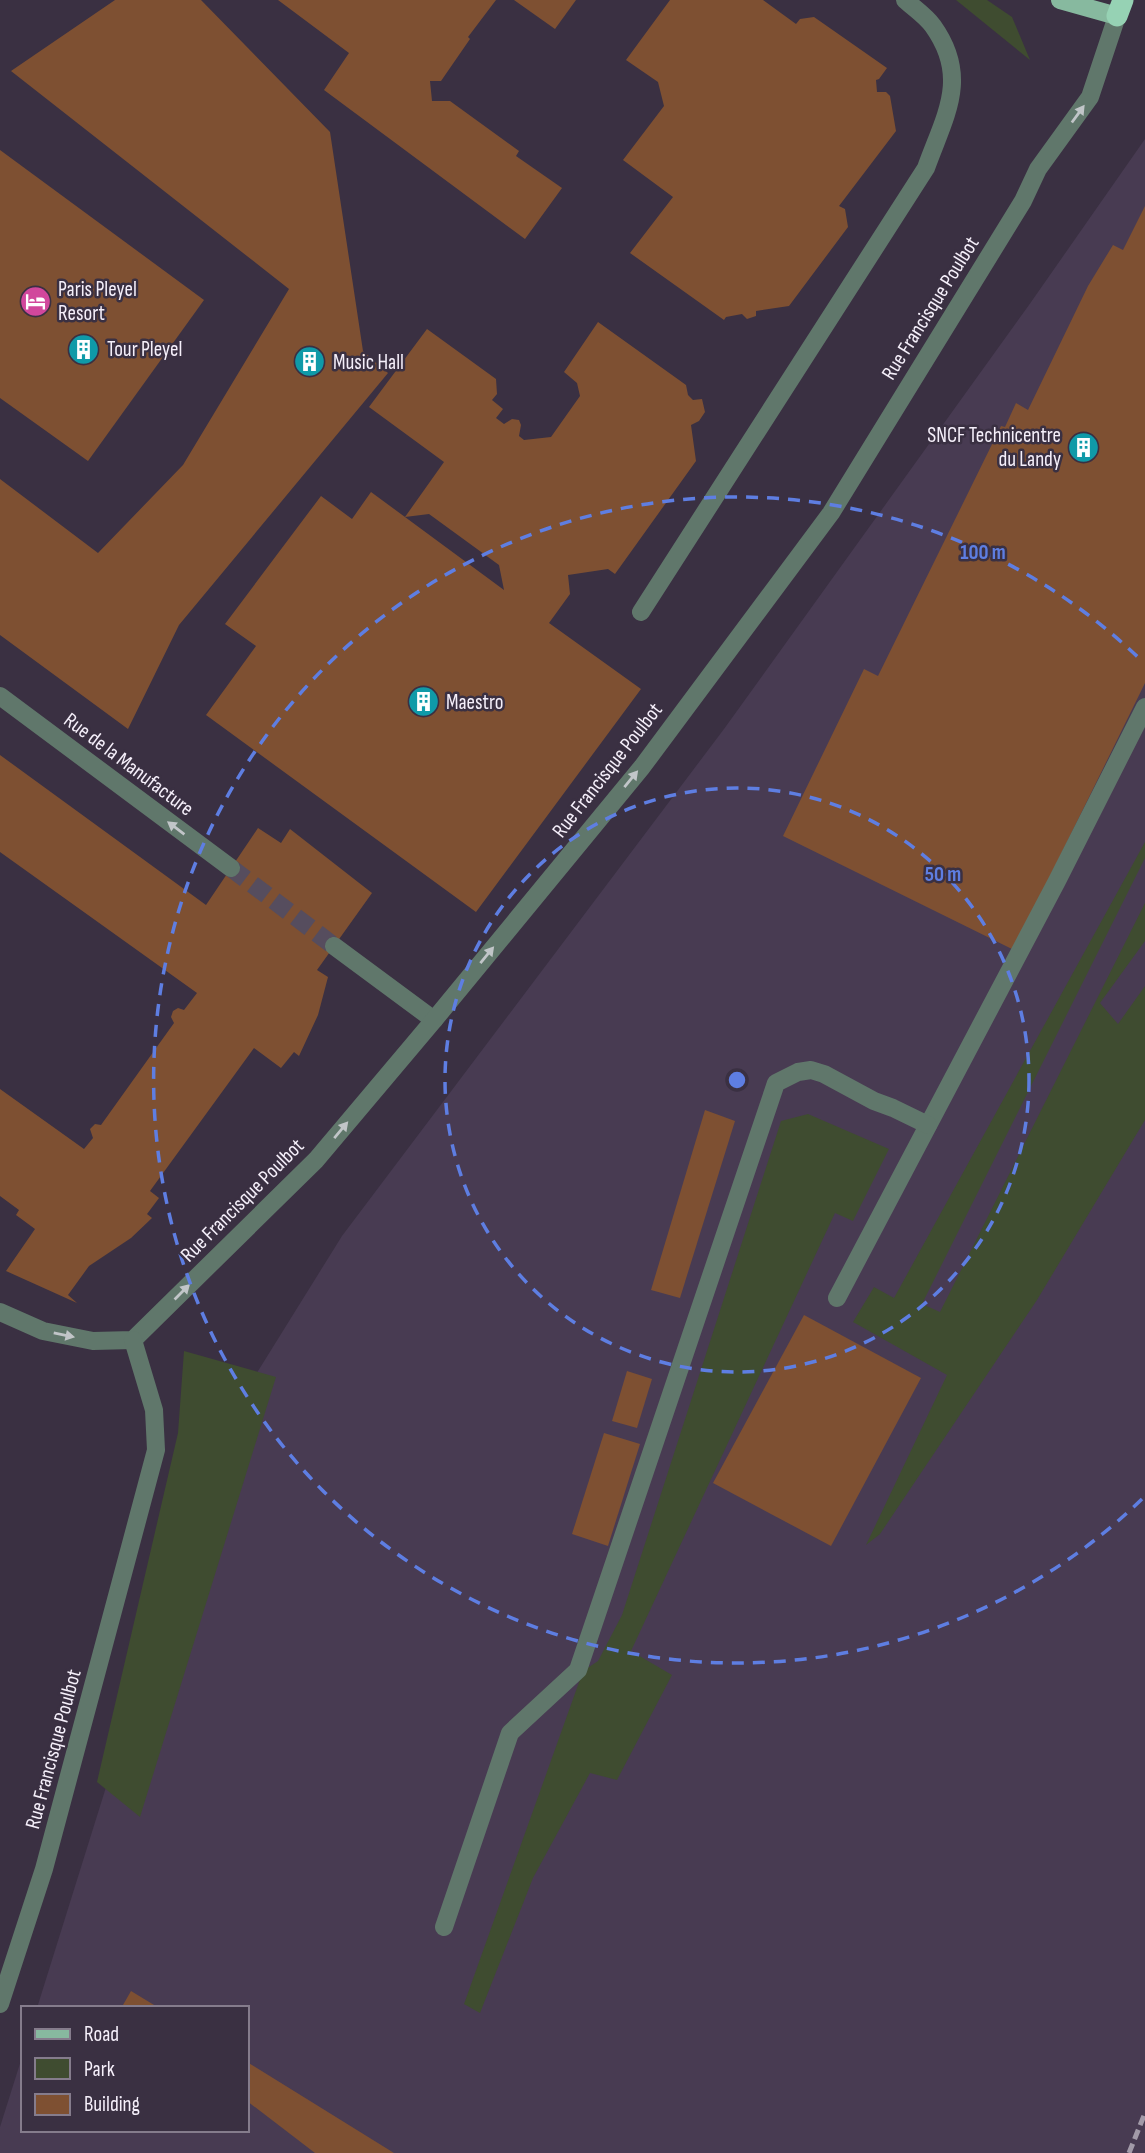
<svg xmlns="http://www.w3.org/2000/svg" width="1145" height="2153" viewBox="0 0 1145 2153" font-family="'Sofia Sans Condensed',sans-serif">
<rect width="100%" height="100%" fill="#3a3042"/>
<path fill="#483b52" d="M1145,139V2153H0V2127L23,2054V2130H247V2008H37L127,1720L174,1506L342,1236L724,729L1029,305Z"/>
<g fill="#3f4c30">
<path d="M956,0H987L1012,17L1030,60Z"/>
<path d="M1145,842V858L922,1304L940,1312L1145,903V941L1100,1003L1118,1024L1145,986V1120L1037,1300L880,1534L866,1545L947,1375L853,1322L874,1287L894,1298Z"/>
<path d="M808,1114L889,1149L853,1221L835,1213L631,1651L672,1675L617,1780L590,1773L533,1878L480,2013L464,2004L583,1671L598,1661L622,1615L781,1121Z"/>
<path d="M184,1351L276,1377L140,1817L97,1782L178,1433Z"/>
</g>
<g fill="#7e5032">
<path d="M115,0H201L330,132L363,351L388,373L179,625L128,729L0,635V479L98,553L183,465L289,289L11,71Z"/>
<path d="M278,0H496L468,37L470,39L441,81H430L432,101H450L519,151L516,156L562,188L525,239L324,90L349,53Z"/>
<path d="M514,0H576L555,29Z"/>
<path d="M670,0H763L796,24L800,19L814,17L887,68L879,79L876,80L877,92H886L890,96L896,131L839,206L845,209L848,227L789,306L756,311V316L747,319L742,314L726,317L724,320L630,253L673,197L623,160L664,106L658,82L626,60Z"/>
<path d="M0,150L204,300L88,461L0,398Z"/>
<path d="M1145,206V683L1014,950L783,836L864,669L878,676L1001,426L1005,427L1016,403L1028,410L1088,286L1113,245L1123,250Z"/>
<path d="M598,322L686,385L688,395L693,400L702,399L705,412L699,421L691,425L696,461L615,574L608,569L568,575L570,594L549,623L641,689L476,912L206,715L256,646L225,624L321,496L352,519L371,492L405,517L504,590L499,565L429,514L405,517L444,462L369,407L427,329L496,379L497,394L492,400L503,409L496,418L504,424L512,419L519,420L521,425L519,436L524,440L551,437L580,396L577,383L564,372Z"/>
<path d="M0,755L206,905L258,828L281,843L290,829L372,893L317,970L328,977L318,1015L299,1056L294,1052L281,1068L254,1048L150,1191L159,1198L147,1214L152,1218L131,1238L89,1266L68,1295L77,1303L6,1271L35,1229L16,1215L19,1210L0,1196V1089L84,1149L93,1138L90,1129L95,1124L101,1125L174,1023L171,1017L173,1011L178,1008L184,1010L197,993L0,852Z"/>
<path d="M705,1110L735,1121L680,1298L651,1290Z"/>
<path d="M804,1315L921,1378L831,1546L713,1483Z"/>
<path d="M627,1371L652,1379L637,1428L612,1421Z"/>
<path d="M604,1433L640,1444L608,1546L572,1534Z"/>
<path d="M131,1991L159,2008H127L123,2005Z"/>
<path d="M247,2062L394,2153H315L247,2101Z"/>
</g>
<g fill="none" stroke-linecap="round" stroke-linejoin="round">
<path stroke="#564d5e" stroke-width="18" stroke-dasharray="18 9" stroke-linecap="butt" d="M231,868L334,946"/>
<g stroke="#60776b" stroke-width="18">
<path d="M641,612L926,168C945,115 970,78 933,26C926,16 914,8 905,0"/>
<path d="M837,1298L1057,881L1145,707"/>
<path d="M444,1927L510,1733L578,1670L776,1083L798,1072L811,1070L824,1074L874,1101L893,1108L928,1125"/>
</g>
<g stroke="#60776b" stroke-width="18">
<path d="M0,696L231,868"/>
<path d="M334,946L434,1020"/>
<path d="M0,1312L43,1331L93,1341L133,1340L316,1160L434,1020L642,767L831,513L1023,201L1038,169L1090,97L1117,16"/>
<path d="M0,2004L44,1869L156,1450L154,1410L133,1340"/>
</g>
<path stroke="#87b99f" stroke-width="18" d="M1060,0L1117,16"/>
<path stroke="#96d2b4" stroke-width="21" d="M1117,16L1123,0"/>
<path stroke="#a29aa8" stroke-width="5" stroke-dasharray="10 5" stroke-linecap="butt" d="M1129,2153L1145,2113"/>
</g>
<defs><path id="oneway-solid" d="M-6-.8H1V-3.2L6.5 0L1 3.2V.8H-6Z" transform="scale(1.75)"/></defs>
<g fill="#c1c5c8">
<use href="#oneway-solid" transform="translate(1078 114) rotate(-54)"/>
<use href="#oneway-solid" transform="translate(631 779) rotate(-51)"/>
<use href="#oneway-solid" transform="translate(176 828) rotate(-143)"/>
<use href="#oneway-solid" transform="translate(487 955) rotate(-51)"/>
<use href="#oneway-solid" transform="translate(341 1130) rotate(-50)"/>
<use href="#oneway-solid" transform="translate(182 1292) rotate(-45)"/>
<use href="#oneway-solid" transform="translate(64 1335) rotate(12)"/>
</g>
<g fill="none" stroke="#5e7ee2" stroke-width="3.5" stroke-dasharray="12 9">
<circle cx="737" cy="1080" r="292"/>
<path d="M1142 1499A583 583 0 1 1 1142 661"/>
</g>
<defs>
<symbol id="hotel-disc" viewBox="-11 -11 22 22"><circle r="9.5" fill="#d1479c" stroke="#3a3042"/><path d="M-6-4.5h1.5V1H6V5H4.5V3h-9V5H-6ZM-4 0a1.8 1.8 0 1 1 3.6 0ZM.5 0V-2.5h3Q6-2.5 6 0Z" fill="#fff"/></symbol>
<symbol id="building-disc" viewBox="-11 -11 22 22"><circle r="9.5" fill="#0f9aa8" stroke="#3a3042"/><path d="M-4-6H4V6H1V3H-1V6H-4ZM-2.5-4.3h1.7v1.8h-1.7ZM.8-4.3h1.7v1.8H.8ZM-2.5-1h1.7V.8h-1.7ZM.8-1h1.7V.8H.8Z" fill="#fff"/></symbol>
</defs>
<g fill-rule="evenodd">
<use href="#hotel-disc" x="18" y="284" width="35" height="35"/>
<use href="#building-disc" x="66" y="332" width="35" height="35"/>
<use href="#building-disc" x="292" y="344" width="35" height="35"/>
<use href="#building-disc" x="1066" y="430" width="35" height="35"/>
<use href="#building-disc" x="406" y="684" width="35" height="35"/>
</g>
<g text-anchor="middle" stroke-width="5" stroke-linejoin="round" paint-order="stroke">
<g font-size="21" fill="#f5effa" stroke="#3a3042" text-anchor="start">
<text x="58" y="296">Paris Pleyel<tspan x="58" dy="24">Resort</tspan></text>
<text x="107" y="356">Tour Pleyel</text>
<text x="333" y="369">Music Hall</text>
<text x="1061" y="442" text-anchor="end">SNCF Technicentre<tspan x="1061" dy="24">du Landy</tspan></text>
<text x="446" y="709">Maestro</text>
</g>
<g font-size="21" fill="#f5effa" stroke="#3a3042">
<text transform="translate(930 308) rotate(-58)" y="7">Rue Francisque Poulbot</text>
<text transform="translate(129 764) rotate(37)" y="7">Rue de la Manufacture</text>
<text transform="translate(607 770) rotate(-52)" y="7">Rue Francisque Poulbot</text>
<text transform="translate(242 1200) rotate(-45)" y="7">Rue Francisque Poulbot</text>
<text transform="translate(53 1749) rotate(-75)" y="7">Rue Francisque Poulbot</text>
</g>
</g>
<circle cx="737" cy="1080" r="10" fill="#5e7ee2" stroke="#3a3042" stroke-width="3.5"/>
<g font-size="21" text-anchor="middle" font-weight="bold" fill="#5e7ee2" stroke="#3a3042" stroke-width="5" stroke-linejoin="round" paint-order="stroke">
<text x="983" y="559">100 m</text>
<text x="943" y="881">50 m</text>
</g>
<rect x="21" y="2006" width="228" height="126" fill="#3a3042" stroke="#857c8c" stroke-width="2"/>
<rect x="35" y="2029" width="35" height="10" fill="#87b99f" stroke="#857c8c" stroke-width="2"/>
<text x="84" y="2041" font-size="21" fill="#f5effa">Road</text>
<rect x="35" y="2058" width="35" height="21" fill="#3f4c30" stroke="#857c8c" stroke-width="2"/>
<text x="84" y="2076" font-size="21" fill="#f5effa">Park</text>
<rect x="35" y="2094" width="35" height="21" fill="#7e5032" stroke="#857c8c" stroke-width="2"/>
<text x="84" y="2111" font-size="21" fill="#f5effa">Building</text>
</svg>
